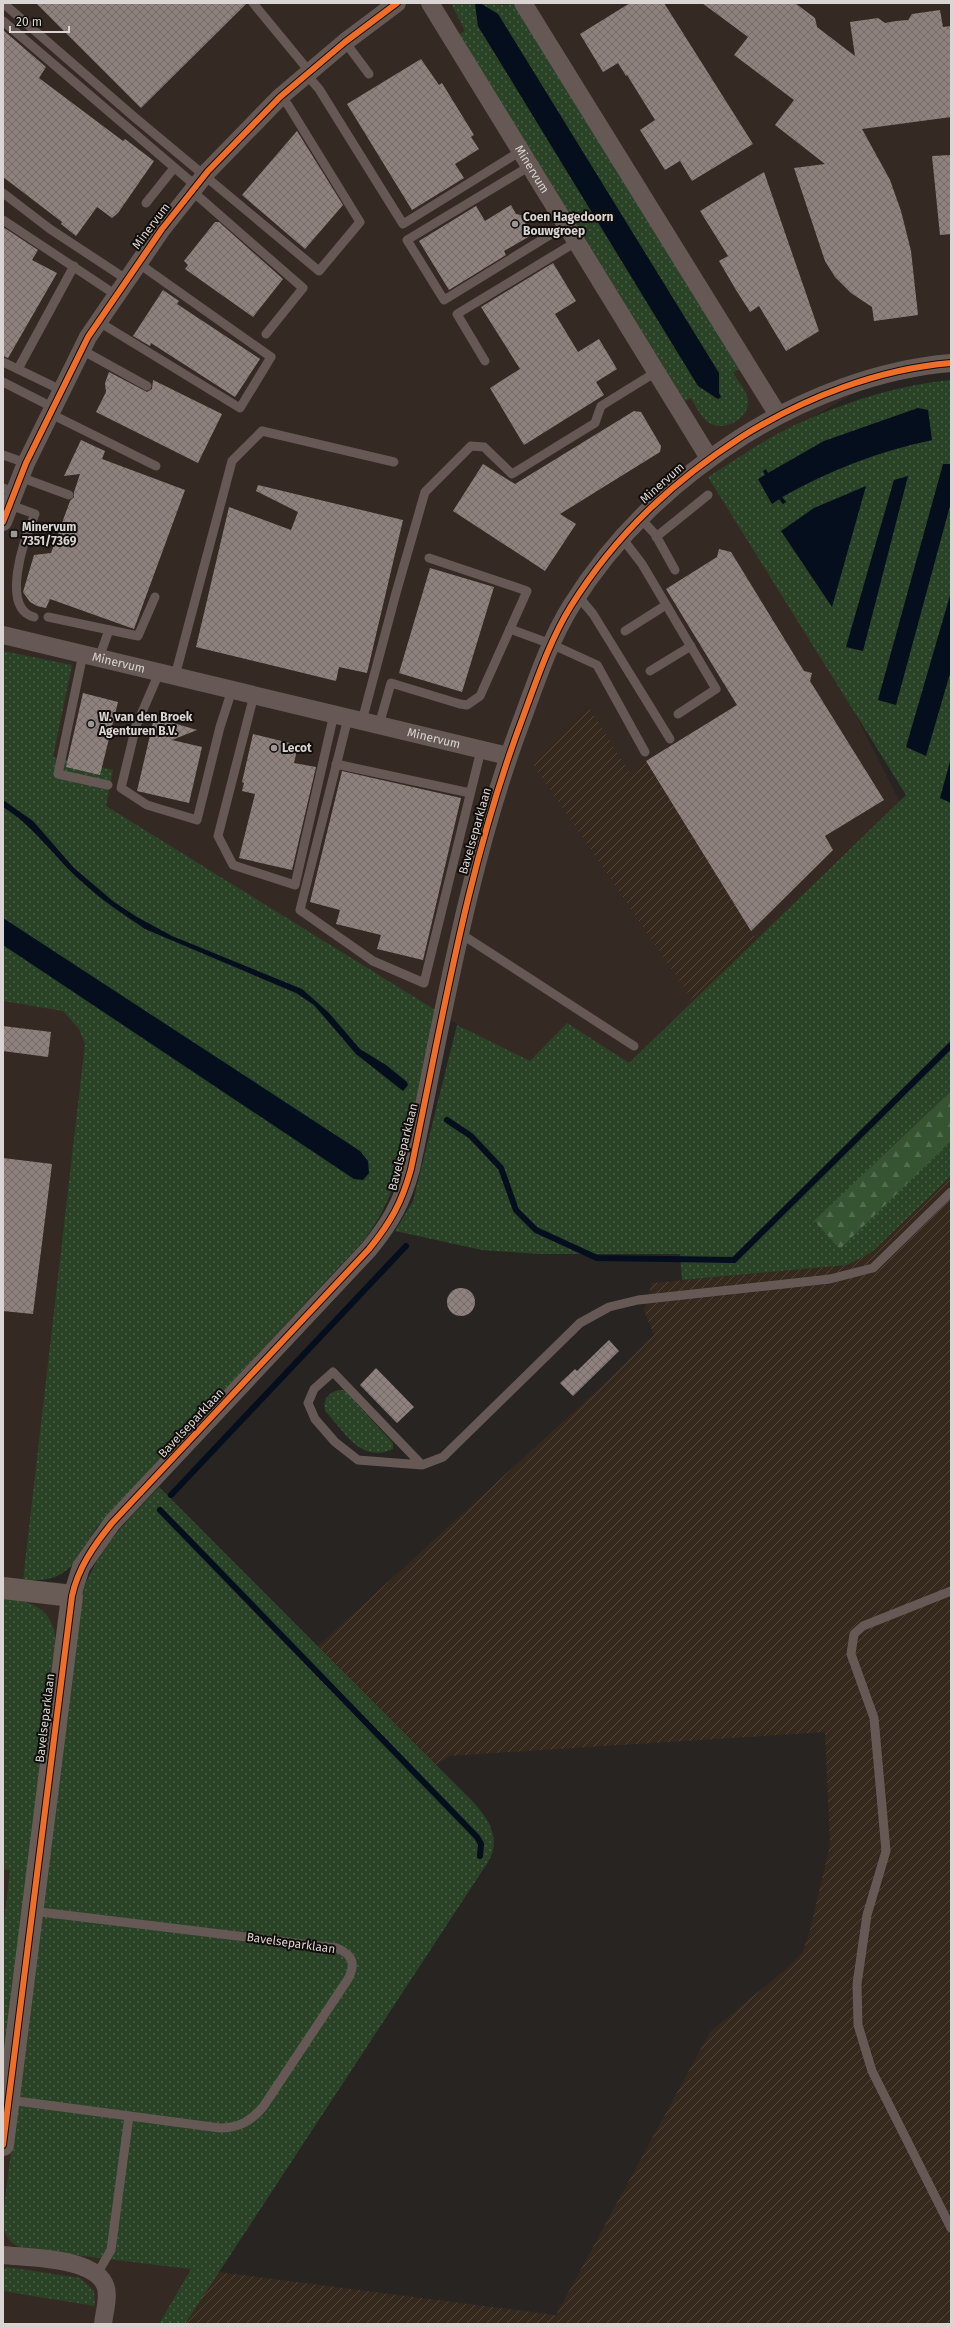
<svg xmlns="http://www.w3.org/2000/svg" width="954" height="2327" viewBox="0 0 954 2327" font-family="'Fira Sans',sans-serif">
<defs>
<pattern id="industrial-furrows" width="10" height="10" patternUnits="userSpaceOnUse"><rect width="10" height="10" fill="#35281d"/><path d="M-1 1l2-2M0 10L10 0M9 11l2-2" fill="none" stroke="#52463d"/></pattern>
<pattern id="grass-dots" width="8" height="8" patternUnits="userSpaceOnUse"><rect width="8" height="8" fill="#2a4327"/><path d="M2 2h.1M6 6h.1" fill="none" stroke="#485d45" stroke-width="1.8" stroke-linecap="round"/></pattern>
<pattern id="forest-firs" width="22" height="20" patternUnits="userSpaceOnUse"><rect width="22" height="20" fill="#365432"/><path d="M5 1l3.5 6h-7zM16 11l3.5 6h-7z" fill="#526c4f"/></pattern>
<pattern id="building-cross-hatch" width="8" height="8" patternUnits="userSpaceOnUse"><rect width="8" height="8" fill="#8f827e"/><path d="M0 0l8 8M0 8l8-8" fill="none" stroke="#746b68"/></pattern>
</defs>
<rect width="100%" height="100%" fill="#272422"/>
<path fill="#352a23" d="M3,3H951V367L904,364L729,466L903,808L598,1111L120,816L23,1580L85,1584L95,1563L120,1528L159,1487L475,1804L489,1822L494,1838L493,1851L488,1862L185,2324H3Z"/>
<g fill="url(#industrial-furrows)">
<path d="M587,704L629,772L646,761L759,944L696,1005L533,764Z"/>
<path d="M951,1176V2324H185L218,2272L556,2315L710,2032L787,1968L802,1953L809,1934L830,1845L825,1732L449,1756L436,1765L317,1647L602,1386L654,1335L644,1311L652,1283L847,1265Z"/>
</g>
<g fill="url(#grass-dots)" fill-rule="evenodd">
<path d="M451,3H476L478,27L719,399L721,397L719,393V373L498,14L480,3L507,5L513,3L739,369L733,373C738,381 747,391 748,401C749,419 724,432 709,423C701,418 696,406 691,398L685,401L459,34L465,31Z"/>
<path d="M951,380V1091L814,1222L840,1248L951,1141V1176L872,1252L847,1265L682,1280L680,1254H539L482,1250L395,1231L413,1201L457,1025L530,1061L567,1023L629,1063L906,795L708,477C736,460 763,440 793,426C842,403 897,385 951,380ZM932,440C879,451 830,470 782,497L786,502L783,504L779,499L772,503L759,480L824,441Z"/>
<path d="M3,651L72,665L53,757L113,770L106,806L440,1013C431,1048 422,1082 413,1117C401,1163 394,1200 365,1239L97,1527C74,1563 70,1583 23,1580L85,1044L79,1029L63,1011L3,1001Z"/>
<path d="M338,1390H344L393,1443V1449C361,1464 345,1432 325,1411C323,1399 327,1394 338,1390Z"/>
<path d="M159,1487L475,1804C490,1821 501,1840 488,1862L185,2324H159L191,2269L24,2249C6,2243 3,2232 3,2215L80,1603C91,1555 126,1522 159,1487Z"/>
<path d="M3,1597C32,1602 52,1607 56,1641L3,2065V1930L10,1870L3,1869Z"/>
<path d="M7,2267L80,2278L94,2291L95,2306L3,2291V2270Z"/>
</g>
<path fill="url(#forest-firs)" d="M951,1091V1141L840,1249L814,1221Z"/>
<g fill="#040e1c">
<path d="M480,3L498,14L719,373V393L721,397L718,399L698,386L478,26L475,4Z"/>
<path d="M918,408L928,410L932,440C879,451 830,470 782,497L786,502L783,504L779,499L772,504L758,479L765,475L763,471L766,469L768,473L824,441Z"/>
<path d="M943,464H951V502L896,705L878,700Z"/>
<path d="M908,476L863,651L846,647L894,480Z"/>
<path d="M866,486L832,607L781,531L814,508Z"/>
<path d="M951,592V670L926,756L906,747Z"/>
<path d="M951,758V803L940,798Z"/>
<path d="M3,800L33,821L74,868L114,902L137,917L172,936L302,989L329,1013L360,1049L386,1065L407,1082L408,1085L403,1091L356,1054L314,1005L296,993L145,929C123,914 100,899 81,881C54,857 34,826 3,807Z"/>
<path d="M3,918L360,1151L368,1161L369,1173L363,1180L354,1179L3,945Z"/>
</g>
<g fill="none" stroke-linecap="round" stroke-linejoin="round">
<g stroke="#040e1c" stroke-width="6">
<path d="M447,1120L471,1136L501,1168L516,1210L536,1230L597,1258L734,1260L951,1045"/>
<path d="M171,1495L406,1246"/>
<path d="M160,1510L477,1837L481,1844L480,1856"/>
</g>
</g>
<g fill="url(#building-cross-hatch)">
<path d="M36,3H247L141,108Z"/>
<path d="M630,3H664L753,144L692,181L680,161L665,170L640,130L655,120L627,75L626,76L618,63L603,72L580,34Z"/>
<path d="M702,3H795L815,18L817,27L855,56L850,22L878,18L885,23L896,21L908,20L912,14L940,10L943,27L951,26V117L862,129L890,180L901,211L911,251L918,315L874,321L872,307L851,293L835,277L825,261L794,168L825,164L775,125L794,100L734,55L748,37Z"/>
<path d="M3,30L46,67L39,78L123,141L125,139L154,161L118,213L112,218L97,207L76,236L61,224L62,222L3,177Z"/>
<path d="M421,59L439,85L442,83L474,135L471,137L479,149L455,164L464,178L412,210L347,104Z"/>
<path d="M297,131L343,205L305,249L242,195Z"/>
<path d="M951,155V234L940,235L932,156Z"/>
<path d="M764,172L819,331L786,351L759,306L750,312L736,290L719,261L728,256L700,211Z"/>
<path d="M511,205L516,214L526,216L525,228L530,236L504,251L506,255L449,290L419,241L476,206L485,221Z"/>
<path d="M215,222H219L283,279L253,317L185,269L188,265L184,261Z"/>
<path d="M3,227L38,250L32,260L57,273L8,358L3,356Z"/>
<path d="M553,263L576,301L555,314L578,352L599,339L617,369L596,382L604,395L524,445L490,388L520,369L481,307Z"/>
<path d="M163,290L179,301L177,304L260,359L235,397L151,343L150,346L133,336Z"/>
<path d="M109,372L147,392L152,389L153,380L222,414L198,463L96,412L106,392L105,383Z"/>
<path d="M634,411L641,412L661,446L660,452L560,514L576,524L545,571L453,511L483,464L515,484Z"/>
<path d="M81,440L105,451L102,459L185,490L134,629L50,599L46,608L37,606L30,602L23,592L34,555L51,553L70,501L74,497V492L80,474L64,476Z"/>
<path d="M258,485L403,520L367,673L339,667L336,681L196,647L229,507L291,530L298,512L256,491Z"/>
<path d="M719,549L731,552L804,671L812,673L810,681L884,800L825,836L833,850L751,931L646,761L737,705L666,589L717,557Z"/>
<path d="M430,568L494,587L462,692L399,673Z"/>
<path d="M83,693L118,702L100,775L66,767Z"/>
<path d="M155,714L170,722L197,730L172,740L202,747L189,803L137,791Z"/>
<path d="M253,734L298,745L294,763L316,767L292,870L239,858L255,794L242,791L244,783L242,782Z"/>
<path d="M342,771L461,798L423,960L377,949L381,935L336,924L340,910L310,902Z"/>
<path d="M3,1026L51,1032L48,1057L3,1051Z"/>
<path d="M3,1158L52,1164L33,1314L3,1311Z"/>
<circle cx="461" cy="1302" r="14"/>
<path d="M609,1340L619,1351L573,1396L560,1383L575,1369L577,1371Z"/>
<path d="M376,1368L414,1407L397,1423L360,1385Z"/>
</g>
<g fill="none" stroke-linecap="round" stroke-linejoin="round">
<g stroke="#665955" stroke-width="9">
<path d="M3,3L133,116L319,271L360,222L288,105L280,97"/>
<path d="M253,3L309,71"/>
<path d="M3,21L196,186"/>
<path d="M345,42L369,74"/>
<path d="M306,74L319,89L403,224L521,151"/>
<path d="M530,166L407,240L444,300L566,225"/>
<path d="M192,191L303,288L266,334"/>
<path d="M3,193L50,229L126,279"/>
<path d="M146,203L174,168"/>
<path d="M3,220L116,295"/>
<path d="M99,322L240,408L271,357L138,263"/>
<path d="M82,350L147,386"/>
<path d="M485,361L457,314L576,242"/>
<path d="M3,362L61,390"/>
<path d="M18,369L74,266"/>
<path d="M3,382L52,407"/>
<path d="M49,413L156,466"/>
<path d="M3,455L26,463"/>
<path d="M20,477L69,495"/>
<path d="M3,488L15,492"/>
<path d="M10,505L35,514C24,539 0,608 34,617"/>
<path d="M640,518L655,534L675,570"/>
<path d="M656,537L708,495"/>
<path d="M622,538L642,564L716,689L678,714"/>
<path d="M578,596L593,614L670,739"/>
<path d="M48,617L138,636L155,597"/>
<path d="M510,629L551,644L597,665L645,752"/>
<path d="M625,631L666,605"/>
<path d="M83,654L58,774L108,785"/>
<path d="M99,658L109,630"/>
<path d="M650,671L691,646"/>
<path d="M159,673L136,726L121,788L147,805L197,820L220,727L232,690"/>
<path d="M175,676L232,461L262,431L394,462"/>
<path d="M254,695L218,836L233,865L295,885L334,714"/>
<path d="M348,718L300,910L373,961L424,983L481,750"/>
<path d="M362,721L396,593L425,492L471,446L484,447L512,474L595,423L601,406L656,372"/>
<path d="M379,725L391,683L460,704L467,705L480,696L527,591L429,558"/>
<path d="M336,764L470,793"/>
<path d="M461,934L634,1046"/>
<path d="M422,1465L333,1372L314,1389L308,1403L315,1419L335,1442L358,1460L422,1465L443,1457L580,1323L609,1307L638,1300L830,1279L873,1268L951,1192"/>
<path d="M951,1591L863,1626L854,1634L851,1654L874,1718L886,1851L867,1915L857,1984L858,2025L872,2071L951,2228"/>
<path d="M9,2100L220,2128C239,2128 251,2121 263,2107L348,1979C356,1964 353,1955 337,1948L32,1911"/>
<path d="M97,2274L111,2250L129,2116"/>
</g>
<g stroke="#665955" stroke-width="18">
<path id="s1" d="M430,3L709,458"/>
<path d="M523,3L778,415"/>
<path d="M3,522L26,463L88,337L162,229L208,171L280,97L345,42L397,3"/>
<path id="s2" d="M3,635L508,756"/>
<path d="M72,1596L81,1567L112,1523L369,1249C391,1222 402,1202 411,1169C443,1017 468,862 523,717C537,679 550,640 571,606C616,534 673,481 743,436C804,398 878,369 951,363"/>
<path d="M3,2255C29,2258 98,2257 106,2288C109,2299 104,2313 103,2324"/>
</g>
<path stroke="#695b56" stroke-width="22" d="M3,1588L72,1596L3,2145"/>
<defs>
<g id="cycleway">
<path d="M3,522L26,463L88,337L162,229L208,171L280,97L345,42L397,3"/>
<path d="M3,2145L72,1596C78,1568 94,1545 112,1523L369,1249C391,1222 402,1202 411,1169C443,1017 468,862 523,717C537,679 550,640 571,606C616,534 673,481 743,436C804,398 878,369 951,363"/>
</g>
</defs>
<use href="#cycleway" stroke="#100d0b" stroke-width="8"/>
<use href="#cycleway" stroke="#ee6e29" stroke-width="6"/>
</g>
<g fill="#9b9794" stroke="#100d0b" stroke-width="1.5">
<circle cx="515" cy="224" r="4"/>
<rect x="10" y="530" width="8" height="8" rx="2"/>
<circle cx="91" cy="724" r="4"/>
<circle cx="274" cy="748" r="4"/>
</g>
<g text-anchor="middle" stroke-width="4" stroke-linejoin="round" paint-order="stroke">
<g font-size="12" fill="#dad5d2" stroke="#100d0b">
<text dy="4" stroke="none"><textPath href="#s1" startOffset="195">Minervum</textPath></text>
<text transform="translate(151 226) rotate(-53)" y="4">Minervum</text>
<text transform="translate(662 483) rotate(-42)" y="4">Minervum</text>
<text dy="4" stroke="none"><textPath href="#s2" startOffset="119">Minervum</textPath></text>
<text dy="4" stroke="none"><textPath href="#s2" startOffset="443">Minervum</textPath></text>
<text transform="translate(475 831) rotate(-74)" y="4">Bavelseparklaan</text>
<text transform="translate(403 1147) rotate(-76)" y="4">Bavelseparklaan</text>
<text transform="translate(191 1423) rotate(-47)" y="4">Bavelseparklaan</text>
<text transform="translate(45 1718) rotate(-83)" y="4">Bavelseparklaan</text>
<text transform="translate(291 1943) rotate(8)" y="4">Bavelseparklaan</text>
</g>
<g font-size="12" font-weight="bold" fill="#dad5d2" stroke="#100d0b" text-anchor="start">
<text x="523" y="221">Coen Hagedoorn<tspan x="523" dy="14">Bouwgroep</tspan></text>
<text x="22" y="531">Minervum<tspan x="22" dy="14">7351/7369</tspan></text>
<text x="99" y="721">W. van den Broek<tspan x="99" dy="14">Agenturen B.V.</tspan></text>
<text x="282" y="752">Lecot</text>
</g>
</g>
<rect width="954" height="2327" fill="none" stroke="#dad5d2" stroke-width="8"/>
<path d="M10 26v6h59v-6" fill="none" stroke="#dad5d2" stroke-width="2"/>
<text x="16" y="26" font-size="12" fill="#dad5d2" stroke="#100d0b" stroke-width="3" paint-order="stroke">20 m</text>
</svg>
